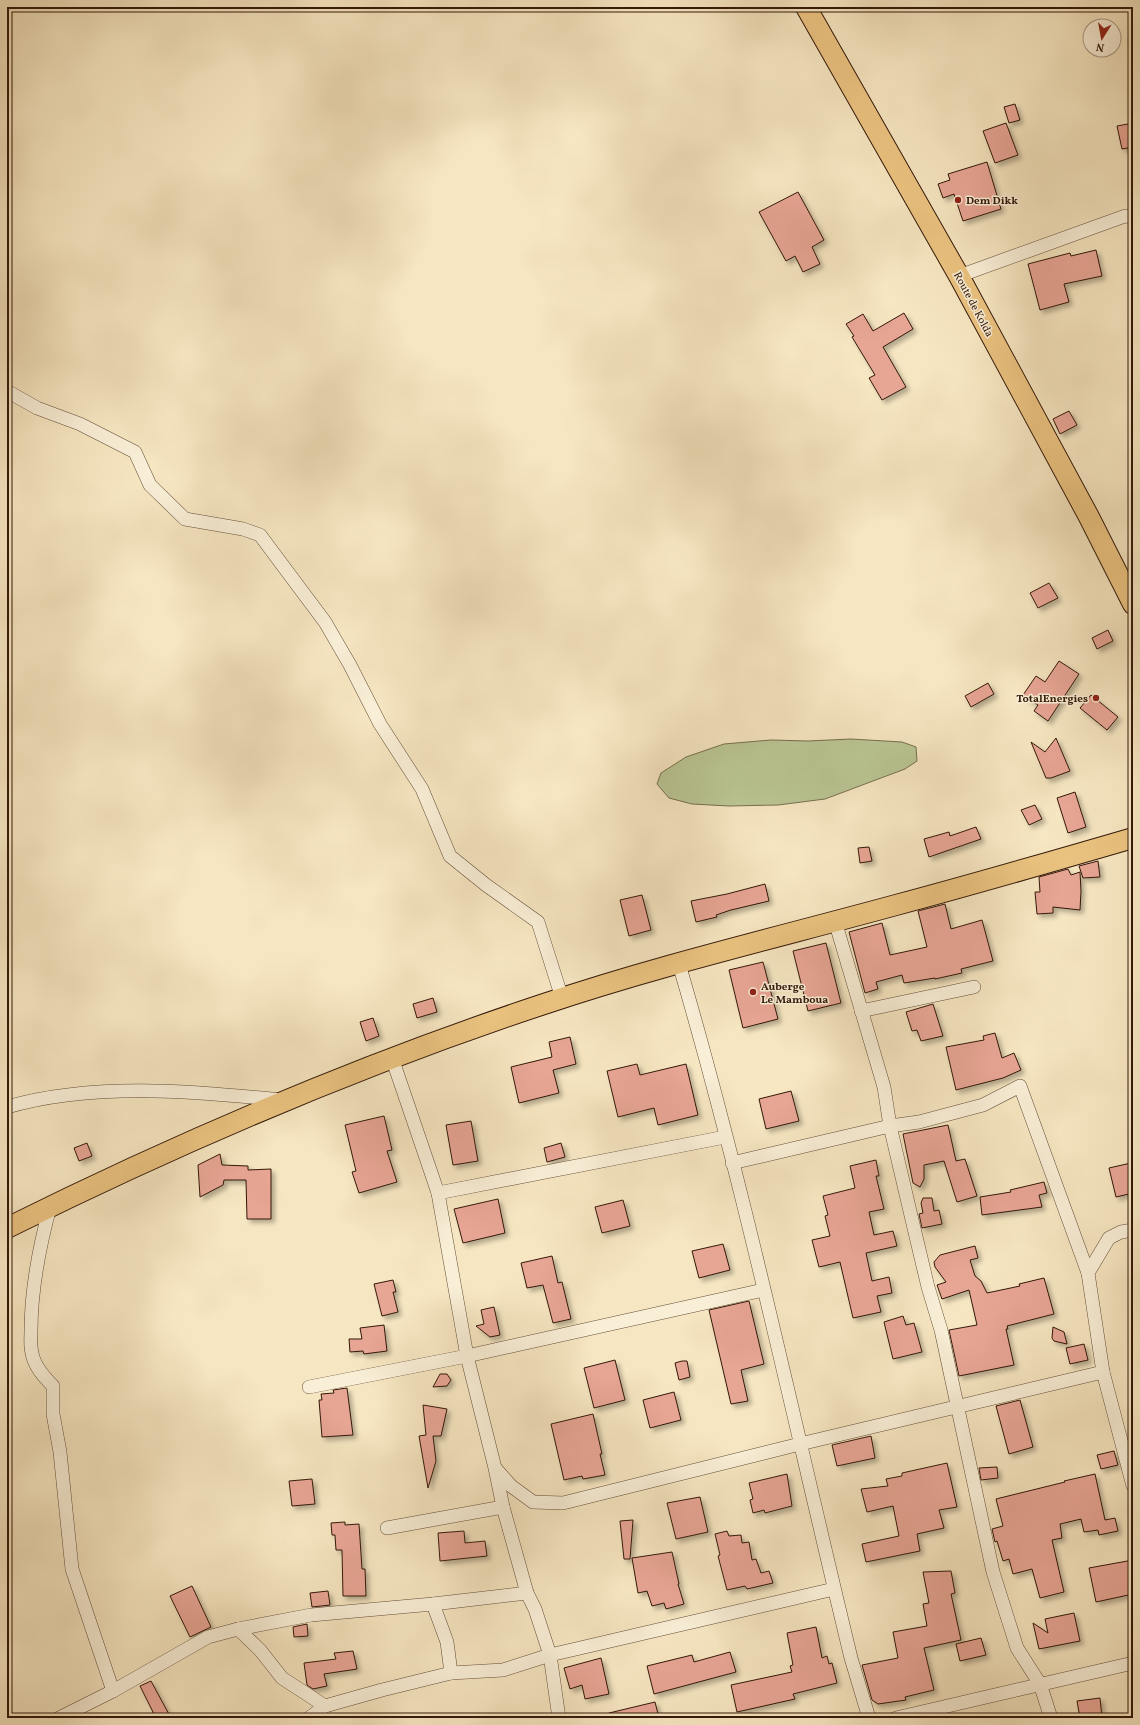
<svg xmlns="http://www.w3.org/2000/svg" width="1140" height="1725" viewBox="0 0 1140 1725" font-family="Vollkorn,serif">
<defs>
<filter id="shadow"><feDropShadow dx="3.5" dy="3.5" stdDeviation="2" flood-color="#0004"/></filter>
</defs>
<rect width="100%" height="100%" fill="#f6e6c1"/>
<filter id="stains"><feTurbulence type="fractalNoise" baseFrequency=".005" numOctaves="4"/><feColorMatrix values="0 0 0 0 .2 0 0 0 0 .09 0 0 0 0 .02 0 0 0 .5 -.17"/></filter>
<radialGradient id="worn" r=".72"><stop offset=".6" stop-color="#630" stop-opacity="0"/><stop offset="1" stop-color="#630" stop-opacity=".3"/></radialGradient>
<path fill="#bac694" stroke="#766f4f" d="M851,739L902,742L916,747L917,761L905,769L825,799L778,805L729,806L692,804L669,798L657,784L661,773L686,757L724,744L771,740L808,741Z"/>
<g fill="#e7a594" stroke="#33180a" filter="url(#shadow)">
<path d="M1015,104L1020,120L1009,123L1004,107Z"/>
<path d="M1006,123L1018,155L995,163L983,131Z"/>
<path d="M1133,123V147L1122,149L1117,126Z"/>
<path d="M987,162L1001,209L963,221L954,194L943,198L938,184L950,180L948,174Z"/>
<path d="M798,192L824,240L812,247L820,264L803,272L795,256L786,261L759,212Z"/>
<path d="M1096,250L1102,276L1064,284L1069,302L1040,310L1028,264L1070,253L1071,256Z"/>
<path d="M904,313L913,329L883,347L906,387L882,400L869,378L875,375L852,337L854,336L846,324L863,314L873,331Z"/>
<path d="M1069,411L1077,425L1060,434L1053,419Z"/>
<path d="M1049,583L1058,598L1038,608L1030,593Z"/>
<path d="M1108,630L1113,641L1097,649L1092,638Z"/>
<path d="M1059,661L1079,674L1048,721L1034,711L1038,705L1023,695L1036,676L1045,682Z"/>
<path d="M988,683L994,694L971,707L965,696Z"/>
<path d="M1091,695L1118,717L1107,730L1080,708Z"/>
<path d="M1056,738L1070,771L1051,778H1046L1031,742L1045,752Z"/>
<path d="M1075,792L1086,827L1068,833L1057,798Z"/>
<path d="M1035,805L1042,819L1029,825L1021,810Z"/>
<path d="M976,827L981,839L929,857L924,839L949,832L950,836Z"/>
<path d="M869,847L872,861L860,863L858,848Z"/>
<path d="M1098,861L1100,877L1083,878L1079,866Z"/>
<path d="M1068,869L1071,875L1080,872L1081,891L1080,910L1053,907V913L1037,914L1035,892H1040L1039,877Z"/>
<path d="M765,884L769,901L731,910L716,915L717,917L696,922L691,901L727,894Z"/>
<path d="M642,895L651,930L629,936L620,900Z"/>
<path d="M945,904L951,929L982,920L993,961L961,969L962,973L935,979V978L904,983L902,975L876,982L878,989L865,993L849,932L882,923L890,955L927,947L918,911Z"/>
<path d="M826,943L841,1003L808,1011L793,951Z"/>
<path d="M763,962L778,1019L743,1028L729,970Z"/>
<path d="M433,998L437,1012L417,1018L413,1004Z"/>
<path d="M933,1004L943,1036L921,1041L917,1030L912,1031L906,1012Z"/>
<path d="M373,1018L379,1036L366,1041L360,1022Z"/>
<path d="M995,1033L1002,1058L1014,1053L1021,1070L1003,1078L956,1090L946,1047L984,1040L983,1036Z"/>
<path d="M570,1037L576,1064L553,1070L559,1093L519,1103L511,1067L552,1057L549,1042Z"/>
<path d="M637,1064L640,1075L686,1064L698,1115L658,1125L654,1108L618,1117L607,1071Z"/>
<path d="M791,1091L799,1121L766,1129L759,1099Z"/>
<path d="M384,1116L392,1150L387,1151L397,1182L359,1193L352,1172L356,1171L345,1125Z"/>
<path d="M471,1121L478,1161L453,1165L446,1125Z"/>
<path d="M948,1125L956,1161L965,1159L977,1196L957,1202L944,1161L924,1165V1179L920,1187L913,1183L903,1134Z"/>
<path d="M87,1143L92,1156L79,1161L74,1148Z"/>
<path d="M561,1143L565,1157L547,1162L544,1148Z"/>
<path d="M220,1154L222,1165L248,1166V1170L271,1169V1219H247L246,1180H224L223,1185L200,1197L198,1165Z"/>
<path d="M876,1160L879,1176H876L884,1209L869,1212L874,1235L893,1231L897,1246L866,1253L872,1281L889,1277L892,1293L877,1296L881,1312L853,1318L840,1262L819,1267L812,1240L830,1236L825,1216L828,1215L823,1196L855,1188L850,1166Z"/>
<path d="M1131,1163L1133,1169V1193L1116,1197L1109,1168Z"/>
<path d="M1044,1182L1047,1193L1039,1195L1042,1207L982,1215L980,1197L1011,1192L1010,1190Z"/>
<path d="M923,1198H932L934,1211L939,1210L942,1224L922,1228L919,1214L923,1213L921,1203Z"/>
<path d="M498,1199L505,1233L463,1243L454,1209Z"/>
<path d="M623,1200L630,1226L602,1233L595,1207Z"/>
<path d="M723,1244L730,1270L699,1278L692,1251Z"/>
<path d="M975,1246L978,1258L970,1260L975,1276L981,1281L987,1293L1020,1286L1019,1284L1044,1278L1054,1314L1007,1326L1008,1329H1006L1014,1365L959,1376L949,1330L977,1325L969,1290L942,1299L937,1285L946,1282L935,1267L934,1262L940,1255Z"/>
<path d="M552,1256L558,1283L562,1282L571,1319L553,1323L543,1285L527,1288L521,1263Z"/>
<path d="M393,1280L396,1292H393L398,1312L382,1316L374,1284Z"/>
<path d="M749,1301L764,1364L741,1370L748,1401L731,1404L709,1310Z"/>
<path d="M494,1307L500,1335L490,1337L476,1326L484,1324L481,1310Z"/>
<path d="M903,1316L906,1325L914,1323L922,1352L893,1359L884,1322Z"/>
<path d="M384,1325L387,1351L364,1354L363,1351L350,1352L349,1339H362L360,1328Z"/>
<path d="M1053,1327L1064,1332L1067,1344L1054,1341L1052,1338Z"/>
<path d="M1084,1344L1088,1360L1070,1364L1066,1348Z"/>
<path d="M615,1360L625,1400L594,1408L584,1368Z"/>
<path d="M682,1361H687L690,1377L679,1380L675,1363Z"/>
<path d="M440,1374H447L451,1380L447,1386L433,1387Z"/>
<path d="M347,1388L353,1435L322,1437L319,1400H322L321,1394L334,1393L333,1390Z"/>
<path d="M674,1392L681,1420L650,1428L643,1400Z"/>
<path d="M1020,1400L1033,1447L1009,1454L996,1406Z"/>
<path d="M423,1405L447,1409L441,1436H433L436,1461L428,1488L419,1436L426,1435Z"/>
<path d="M593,1414L602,1454H600L605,1475L583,1479L582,1476L564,1480L551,1424Z"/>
<path d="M871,1436L875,1458L837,1466L832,1445Z"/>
<path d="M1114,1451L1118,1465L1101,1469L1097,1455Z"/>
<path d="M947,1463L957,1507L939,1510L944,1528L917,1534L920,1551L866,1562L862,1544L899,1536L893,1506L867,1512L861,1489L888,1486L886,1479L902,1476V1473Z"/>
<path d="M997,1467L998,1478L981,1480L979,1468Z"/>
<path d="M787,1474L792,1506L765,1513L764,1510L753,1513L750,1500L753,1499L749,1483Z"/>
<path d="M1095,1474L1105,1520L1115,1518L1118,1531L1099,1535L1098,1530L1084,1532L1081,1519L1060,1524L1062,1538L1052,1540L1064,1592L1040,1598L1032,1569L1013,1574L1009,1559L1003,1561L997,1541L995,1542L992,1529L1003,1526L996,1499L1065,1482L1064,1481Z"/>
<path d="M312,1479L315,1504L292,1506L289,1481Z"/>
<path d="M700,1497L708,1532L676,1539L667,1503Z"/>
<path d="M633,1520L630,1559H624L620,1521Z"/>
<path d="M345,1522V1525L359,1524L362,1569H365L366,1596H343L342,1550H336L335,1535H332L331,1523Z"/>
<path d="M464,1531L465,1543L485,1541L487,1556L440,1561L438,1533Z"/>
<path d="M727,1531L729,1536L741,1535L742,1543L749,1542L752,1560L756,1559L761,1573L769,1571L773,1583L747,1589L745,1586L727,1590L718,1556L720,1555L715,1534Z"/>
<path d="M672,1552L679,1584H678L684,1604L666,1609L664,1603L652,1606L647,1591L638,1593L632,1558Z"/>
<path d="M1133,1560V1594L1096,1602L1089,1568Z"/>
<path d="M951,1571L955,1593L951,1594L961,1640L924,1648L934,1690L905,1697L906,1700L878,1704L872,1700L862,1665L898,1658L893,1632L927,1626L923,1604L929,1603L923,1572Z"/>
<path d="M192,1586L211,1627L190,1637L170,1596Z"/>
<path d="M328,1591L330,1605L312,1607L310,1593Z"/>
<path d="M1074,1613L1080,1641L1039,1649L1033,1623L1048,1633L1045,1619Z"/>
<path d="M307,1624L308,1636L294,1637L293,1627Z"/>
<path d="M816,1627L822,1658L827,1656L829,1664L832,1663L837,1683L793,1694L795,1699L737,1712L731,1685L792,1672L790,1666L793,1665L787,1633Z"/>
<path d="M981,1638L986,1655L960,1661L956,1644Z"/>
<path d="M353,1651L357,1669L324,1674L327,1686L313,1689L307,1685L304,1663L336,1659L334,1653Z"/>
<path d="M730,1652L736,1672L654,1694L647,1666L692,1655L694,1662Z"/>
<path d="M601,1658L609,1694L585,1699L582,1685L570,1689L564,1668Z"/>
<path d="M151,1681L171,1718H156L140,1686Z"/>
<path d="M1100,1698L1102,1718H1080L1077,1701Z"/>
<path d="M655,1702L659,1718H610L609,1713Z"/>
</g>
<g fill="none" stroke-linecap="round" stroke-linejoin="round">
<defs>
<g id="minor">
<path d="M959,276L1125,216L1133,217"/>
<path d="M7,391L37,408L80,424L135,452L150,485L185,519L243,529L260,535L325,622L350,665L380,724L422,789L450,856L486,885L538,922L562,998"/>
<path d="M835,921L884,1087L890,1126L913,1224L928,1287L941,1330L993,1572L1017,1648L1040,1684L1051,1718"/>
<path d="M679,964C746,1193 795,1427 851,1658L869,1718"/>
<path d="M861,1011L974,987"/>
<path d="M392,1058L438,1193L467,1356L495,1468L503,1507L527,1593L535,1609L550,1655L559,1718"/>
<path d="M7,1107C93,1082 193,1091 281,1100"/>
<path d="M732,1163L890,1126L919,1122L983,1105L1020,1086L1088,1273L1103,1372L1133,1486"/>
<path d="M438,1193L725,1137"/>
<path d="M50,1207C39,1248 31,1289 31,1331C31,1338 30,1346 32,1353C34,1366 44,1377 53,1386V1414L60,1452L72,1569L113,1691"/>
<path d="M1088,1273L1109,1238L1121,1232L1133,1230"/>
<path d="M309,1387L467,1356L763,1290"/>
<path d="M496,1469L511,1486L533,1502L563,1503L800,1444L1103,1372"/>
<path d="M387,1528L503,1507"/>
<path d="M433,1604L447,1642L451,1673"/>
<path d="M238,1629L260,1650L282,1678L325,1706"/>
<path d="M59,1718L113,1691L208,1637L238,1629L311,1615L433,1604L527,1593"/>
<path d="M309,1718L325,1706L382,1690L451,1673L503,1670L550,1655L834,1589"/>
<path d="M896,1718L1133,1663"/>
</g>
<g id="primary">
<path d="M806,7L959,276L1089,517L1133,604"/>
<path d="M7,1228C180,1142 360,1065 544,1004C660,965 779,937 896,905C975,884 1054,861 1133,838"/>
</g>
</defs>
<use href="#minor" stroke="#644c38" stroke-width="14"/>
<use href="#primary" stroke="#33180a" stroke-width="22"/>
<use href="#minor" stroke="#f9efd7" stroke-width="13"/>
<use href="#primary" stroke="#ebc380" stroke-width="20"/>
</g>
<g fill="#8f2418" stroke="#f9efd7" stroke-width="1.5">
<circle cx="958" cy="200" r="4"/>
<circle cx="1096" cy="698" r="4"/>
<circle cx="753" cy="992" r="4"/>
</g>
<g text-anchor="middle" stroke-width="3" stroke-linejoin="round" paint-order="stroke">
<g font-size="11" font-weight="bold" fill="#33180a" stroke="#f9efd7" text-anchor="start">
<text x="966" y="204">Dem Dikk</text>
<text x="1088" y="702" text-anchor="end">TotalEnergies</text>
<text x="761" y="990">Auberge<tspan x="761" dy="13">Le Mamboua</tspan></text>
</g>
<g font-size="11" fill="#33180a" stroke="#f9efd7">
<text transform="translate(974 304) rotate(62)" y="4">Route de Kolda</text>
</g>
</g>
<rect width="1140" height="1725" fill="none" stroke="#f6e6c1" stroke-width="24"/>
<rect x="8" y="8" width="1124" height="1709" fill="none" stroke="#33180a" stroke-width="2"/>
<rect x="12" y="12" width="1116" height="1701" fill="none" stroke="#33180a"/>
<g transform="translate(1102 38) rotate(191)"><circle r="19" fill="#f9efd7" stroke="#aa9985"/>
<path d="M0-3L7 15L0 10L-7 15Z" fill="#8f2418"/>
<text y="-6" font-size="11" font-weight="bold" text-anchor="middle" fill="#33180a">N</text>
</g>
<rect width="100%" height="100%" filter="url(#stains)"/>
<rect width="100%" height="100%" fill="url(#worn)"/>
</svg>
